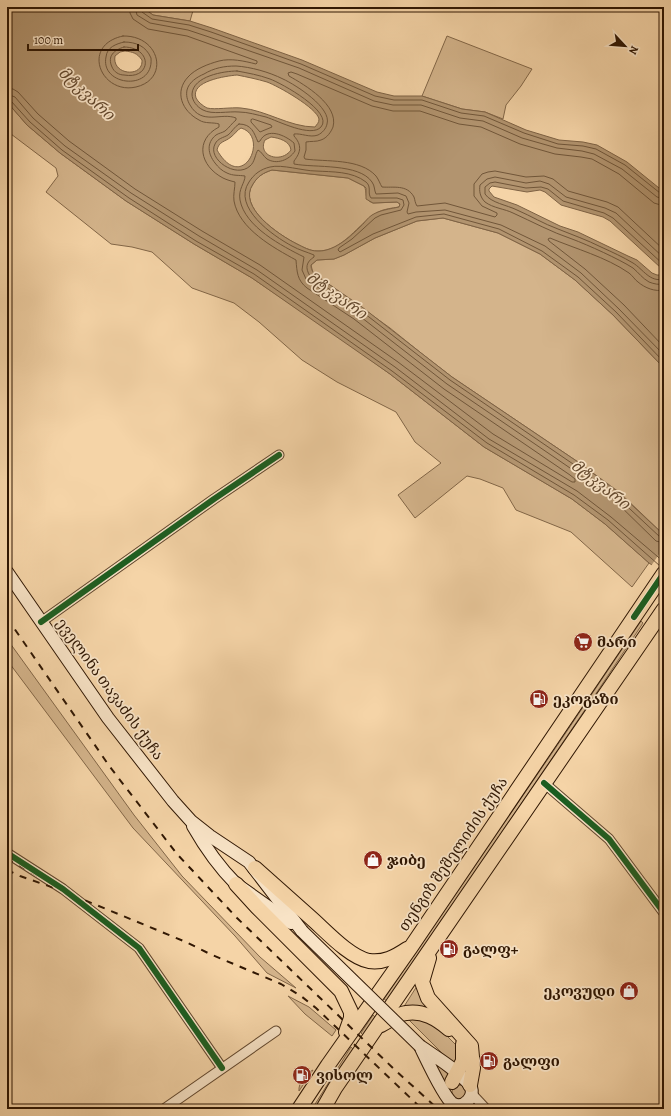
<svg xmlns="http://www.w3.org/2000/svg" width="671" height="1116" viewBox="0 0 671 1116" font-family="Alegreya,'Noto Serif Georgian',serif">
<rect width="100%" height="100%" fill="#f5d4a7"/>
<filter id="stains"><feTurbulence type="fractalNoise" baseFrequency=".005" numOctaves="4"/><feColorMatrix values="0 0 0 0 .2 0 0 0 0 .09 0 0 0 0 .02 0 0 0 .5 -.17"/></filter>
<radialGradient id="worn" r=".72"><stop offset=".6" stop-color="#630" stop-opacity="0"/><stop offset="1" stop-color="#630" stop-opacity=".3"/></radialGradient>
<g fill="#d4b48b" stroke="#826647">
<path d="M142,7H194L190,21L153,15Z"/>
<path d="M447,36L532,69L521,86L506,105L503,119L485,112L462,109L422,96Z"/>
<path d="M7,102L27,125L60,153L126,201L194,244L252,278L340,338L390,374L484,447L572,499L605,524L649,563L632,587L571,532L516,510L503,488L480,479L467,476L415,518L398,495L441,463L415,442L396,412L337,382L302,360L259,322L234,303L192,288L152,252L132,247L111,244L46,192L58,176L56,168L7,131Z"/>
<path d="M272,170L348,178L364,186C368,192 363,200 373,203L397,202L400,204L399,207C392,208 384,209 378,212C358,223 343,252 317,251C310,251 303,247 297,244C279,235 237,207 253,184C258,176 263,173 272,170Z"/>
<path d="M443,218L498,233L540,254L575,280L613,315L664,368V535L619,492L578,462L452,377L421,353L390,328L313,273L311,265L317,260L334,259L344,255L375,238L417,221Z"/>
<path d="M641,621L643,623L595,695L387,1001L384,999L565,734Z"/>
<path d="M7,639L134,815L182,876L260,957L296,988L267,973L235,936L133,828L7,660Z"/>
<path d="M417,986L439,1016L403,1008Z"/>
<path d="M288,996L309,1007L336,1030L332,1036L305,1014Z"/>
<path d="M373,1015L376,1018L364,1036L361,1033Z"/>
<path d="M406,1017L422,1020L440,1029L457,1046L459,1056L455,1062L450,1061Z"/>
<path d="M351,1047L354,1050L315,1109H312Z"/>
<path d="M428,1056L450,1076L445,1086Z"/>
<path d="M313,1070L299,1091C298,1083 306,1073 313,1070Z"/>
<circle cx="459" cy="1092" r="7"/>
</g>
<path fill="#b2946f" stroke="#7e6244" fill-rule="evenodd" d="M7,7H142L153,15L190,21L212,28L302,60L377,92L394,96H422L462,109L485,112L526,130L559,140L583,142L597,145L627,162L664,192V368L613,315L575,280L540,254L498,233L443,218L417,221L375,238L344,255L334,259L317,260L311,265C311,270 313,273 317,276L362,307L452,377L578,462L619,493L664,535V573L649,563L605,524L572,499L484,447L390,374L252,278L194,244L126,201L60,153L27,125L7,102ZM125,51C133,52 137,53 142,60C142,62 142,64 141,66C136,77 112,73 115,56L120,52ZM237,75C247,77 257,79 267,82C278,86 317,108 319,119C319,123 317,124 315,127C289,127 266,110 241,108C231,107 215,110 207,108C203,106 198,102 196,98C190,81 226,76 237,75ZM241,128C270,136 243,195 217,150C219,141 225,142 231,137C235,134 237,130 241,128ZM271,137C279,138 290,141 291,150C281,164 257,156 265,140ZM272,170L348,178L364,186L366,188V199L373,203L397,202L400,204L399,207C390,209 380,210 372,215C367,218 364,224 359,228C349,238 333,252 317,251C310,251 303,247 297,244C279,235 237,207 253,184C258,176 263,173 272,170ZM492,186L527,192L540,190L545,192L561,205L603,217L610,221L661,268L664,273L663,275H657L652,273L637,260L628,256L578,232L560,226L517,205L494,197L489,191V189Z"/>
<path fill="#f5d4a7" d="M664,547V575L651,566Z"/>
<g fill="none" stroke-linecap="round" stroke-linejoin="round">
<g stroke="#715639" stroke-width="1">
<path d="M135,7L137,15L150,23L188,30L209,37L299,68L374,101L393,105H421L460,118L483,121L522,138L557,148L582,151L594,154L622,169L657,197L664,199"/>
<path d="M140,7L142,12L152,19L189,25L211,32L301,64L375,96L394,100H422L461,113L484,116L524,133L558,144L583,146L596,149L625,165L660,193L664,194"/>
<path d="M123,36C160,35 170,79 136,87C101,95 80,45 123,36Z"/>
<path d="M124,42C136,42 146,46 151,58C154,92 100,86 106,57C107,47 116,44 124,42Z"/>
<path d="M124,47C153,47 152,80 124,75C119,75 114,72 112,67C107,56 114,50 124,47Z"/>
<path d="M237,71C248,73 259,75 270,79C281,83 334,112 321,127C311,138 278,121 266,117C257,115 248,112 239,112C229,111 212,115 203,110C197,107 192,101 192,94C193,76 224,71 237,71Z"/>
<path d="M7,88L13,89L18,92L38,114L69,141L135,189L202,231L260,265L398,362L493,434L572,482H575V479L570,475L444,389L354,319L307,288C297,280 297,272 296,260C274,248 239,229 234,201C233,195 235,188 235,182C231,181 227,180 223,178C200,166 194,140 219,127V124C213,122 205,124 199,120C182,111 174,92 188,77C195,69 208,64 219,61C231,58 244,61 256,64L257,63V61L187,36L148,29L133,19L130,13L129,7"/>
<path d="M7,94L15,97L33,118L65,146L131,193L199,236L257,270L395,367L489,439L577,491L611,517L664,562"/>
<path d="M7,100L11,101L30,122L62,150L129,198L196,241L254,274L392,371L487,443L574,495L608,520L660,566"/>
<path d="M253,119L271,125L272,127L260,132L251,122V120Z"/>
<path d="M239,124C252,124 254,133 258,142L260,141C267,127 285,135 294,143L295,151C289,160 277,165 267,159C263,156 262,152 258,150C255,154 255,162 250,166C236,179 207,159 215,144C218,138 223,138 228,135C232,132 234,127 239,124Z"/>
<path d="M664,206L654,203L619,174L592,159L581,157L555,154L520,144L481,127L459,124L420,111H393L372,106L297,74L291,72L288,73L289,76C305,85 339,105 333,127C331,132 327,138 321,140C316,142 311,141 306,142V150L304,157L305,159C326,162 360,158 376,176C379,180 380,184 382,187C393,188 407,184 414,197C415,200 415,203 417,206L445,203L495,217L497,215V213L482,206L474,196V184L482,174L488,172L495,171L526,177L544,176L553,179L568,191L607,202L618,207L664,250"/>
<path d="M664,258L616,213L605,208L566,197L549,184L540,181L526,183L495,177L487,179L480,185C479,191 480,197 485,202C493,208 505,209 513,213C533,222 551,232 572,239C588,245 619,259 633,268C639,273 642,278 649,282C654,284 659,285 664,284"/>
<path d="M664,265L613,218L604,213L563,201L548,189L541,187L526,188L495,182L490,183L485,187V194C491,203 507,205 517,210C531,216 544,224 558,229C573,235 587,240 601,247C612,252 623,257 633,263C643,269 650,283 664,279"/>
<path d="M664,290C655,292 645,288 638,282C635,280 633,276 629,273C606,257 576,249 550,238L548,239L549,241L585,269L624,305L664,347"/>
<path d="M664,355L619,309L581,273L545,246L501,225L445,210L416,212L408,214L407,212L409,203L406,196L398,193L376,194C374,190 375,186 372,182C359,163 315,168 294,164V161C301,152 302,145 294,136V134C301,133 310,138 318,135C322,133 326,129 327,124C332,108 296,85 283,79C269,72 251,67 236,66C224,66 214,68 204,74C197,77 189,82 187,90C186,95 187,100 190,105C202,126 221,112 236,118V120C232,123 229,128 225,131C222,133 219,133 216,135C206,143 208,154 215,163C218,167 222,171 227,173C233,176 239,175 245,176C245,183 238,189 240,200C245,227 282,246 304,257L302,270L306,279L357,314L447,384L573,470L613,499L656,541L664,543"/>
<path d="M664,362L616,312L578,277L542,251L499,229L444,214L416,217L373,234L340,252L338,250L339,248L352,239L375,218L381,215L401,210L404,205L403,200L397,198H371C367,193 372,187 366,182C352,171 332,172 316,171C303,171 282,164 270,167C261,169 254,174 249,182C232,207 273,236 292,246C299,250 307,252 314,255V257C306,262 305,268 310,276L360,310L450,380L576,466L616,496L660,537L664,538"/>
</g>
<defs>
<g id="street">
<path d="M41,622L214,499L279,455"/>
<path d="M544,783L609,839L664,913"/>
<path d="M7,853L63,889L139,948L222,1068"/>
<path d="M472,1094L486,1109"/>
<path d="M164,1109L276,1031"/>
</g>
<g id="secondary">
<path d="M7,572L108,718L173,801L191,821L210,836L249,862L302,931"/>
<path d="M193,826C205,847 219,867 236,884L291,923"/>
<path d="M420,1046C437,1058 456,1069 469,1084C478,1095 463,1111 452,1103C443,1096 426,1058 420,1046Z"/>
</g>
<g id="primary">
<path d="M255,868C273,884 292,901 310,917C325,930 349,957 369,961C384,963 395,957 407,949"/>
<path d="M236,884L257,907L341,991L351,1012V1018L346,1032"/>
<path d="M429,958L422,982L428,998L471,1046L473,1068L470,1085"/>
<path d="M381,1025C389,1021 398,1014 406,1013C423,1010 437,1019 449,1029"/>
<path d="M452,1082L463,1061V1044"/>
<path d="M299,1109L328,1065L411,947L664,573"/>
<path d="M323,1109L335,1088L664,609"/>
</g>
</defs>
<use href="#street" stroke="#61462c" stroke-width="11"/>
<use href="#secondary" stroke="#301703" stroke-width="14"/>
<use href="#primary" stroke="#301703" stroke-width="16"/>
<use href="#street" stroke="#f8e3c6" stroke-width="9"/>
<use href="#secondary" stroke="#f8e3c6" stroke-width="12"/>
<use href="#primary" stroke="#f5d4a7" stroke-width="14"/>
<g stroke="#301703" stroke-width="2" stroke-dasharray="7 7" stroke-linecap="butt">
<path d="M7,618L110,767L177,854L237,918L395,1070L438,1109"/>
<path d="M7,858L45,880"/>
<path d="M7,870L20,876L60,890L186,942L210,954L281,984L301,996L316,1008L422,1109"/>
</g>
<defs>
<path id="secondary-bridge" d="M302,931L420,1046"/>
</defs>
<use href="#secondary-bridge" stroke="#301703" stroke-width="14" stroke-linecap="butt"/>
<use href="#secondary-bridge" stroke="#f8e3c6" stroke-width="12"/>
<defs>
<g id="cycleway">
<path d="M634,617L664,573"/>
<path d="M41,622L214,499L279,455"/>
<path d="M544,783L609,839L664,913"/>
<path d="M7,853L63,889L139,948L222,1068"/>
</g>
</defs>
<use href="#cycleway" stroke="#f8e3c6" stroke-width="8"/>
<use href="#cycleway" stroke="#1b5e20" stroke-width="6"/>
</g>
<defs>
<symbol id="supermarket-disc" viewBox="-11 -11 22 22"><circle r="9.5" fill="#8f2418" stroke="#f8e3c6"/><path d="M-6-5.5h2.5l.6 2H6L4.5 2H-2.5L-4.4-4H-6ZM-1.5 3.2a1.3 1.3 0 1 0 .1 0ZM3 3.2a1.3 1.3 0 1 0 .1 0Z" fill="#fff"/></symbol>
<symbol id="fuel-disc" viewBox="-11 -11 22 22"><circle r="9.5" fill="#8f2418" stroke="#f8e3c6"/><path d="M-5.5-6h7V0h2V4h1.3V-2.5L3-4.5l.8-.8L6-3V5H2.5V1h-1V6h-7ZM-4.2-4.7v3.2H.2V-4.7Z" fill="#fff"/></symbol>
<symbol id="shop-disc" viewBox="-11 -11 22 22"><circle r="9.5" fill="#8f2418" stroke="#f8e3c6"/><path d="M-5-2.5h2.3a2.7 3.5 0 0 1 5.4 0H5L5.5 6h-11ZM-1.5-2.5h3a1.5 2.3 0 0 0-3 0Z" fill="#fff"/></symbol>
</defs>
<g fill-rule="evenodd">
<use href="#supermarket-disc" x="572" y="631" width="22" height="22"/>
<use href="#fuel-disc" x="528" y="688" width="22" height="22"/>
<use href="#shop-disc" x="362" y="849" width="22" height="22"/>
<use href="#fuel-disc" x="438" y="938" width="22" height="22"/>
<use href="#shop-disc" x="618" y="980" width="22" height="22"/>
<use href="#fuel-disc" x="478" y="1050" width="22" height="22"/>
<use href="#fuel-disc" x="291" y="1064" width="22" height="22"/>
</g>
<g text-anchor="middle" stroke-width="3.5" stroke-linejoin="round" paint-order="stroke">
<g font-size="15" font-weight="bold" fill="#301703" stroke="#f8e3c6" text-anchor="start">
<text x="597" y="647">მარი</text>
<text x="553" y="704">ეკოგაზი</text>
<text x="387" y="865">ჯიბე</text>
<text x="463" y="954">გალფ+</text>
<text x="615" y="996" text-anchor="end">ეკოვუდი</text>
<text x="503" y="1066">გალფი</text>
<text x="316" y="1080">ვისოლ</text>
</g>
<g font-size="15" fill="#301703" stroke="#f8e3c6">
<text transform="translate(110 689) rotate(54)" y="5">ეველინა თავაძის ქუჩა</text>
<text transform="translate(453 854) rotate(-56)" y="5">თენგიზ შეშელიძის ქუჩა</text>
</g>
<g font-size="16" font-style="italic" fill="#64492e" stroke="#f8e3c6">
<text transform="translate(87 93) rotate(43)" y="6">მტკვარი</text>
<text transform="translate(337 295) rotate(35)" y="6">მტკვარი</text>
<text transform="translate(601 484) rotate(38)" y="6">მტკვარი</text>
</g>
</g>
<rect width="671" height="1116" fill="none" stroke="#f5d4a7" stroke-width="24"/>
<rect x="8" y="8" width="655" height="1100" fill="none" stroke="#301703" stroke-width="2"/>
<rect x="12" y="12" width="647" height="1092" fill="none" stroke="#301703"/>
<g transform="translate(625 46) rotate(116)" stroke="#f8e3c6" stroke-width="3" paint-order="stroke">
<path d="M0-3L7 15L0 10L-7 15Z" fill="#301703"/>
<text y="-6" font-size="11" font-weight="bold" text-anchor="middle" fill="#301703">N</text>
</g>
<path d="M28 44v6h110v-6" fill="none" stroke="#301703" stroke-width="2"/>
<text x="34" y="44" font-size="12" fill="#301703" stroke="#f8e3c6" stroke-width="3" paint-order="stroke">100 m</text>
<rect width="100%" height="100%" filter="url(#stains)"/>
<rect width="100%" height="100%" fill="url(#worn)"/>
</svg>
